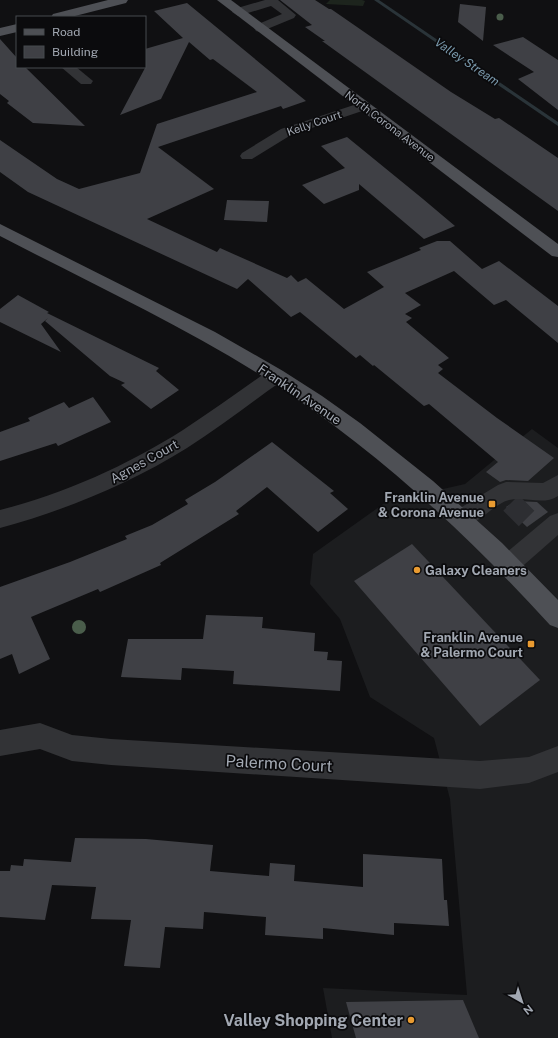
<svg xmlns="http://www.w3.org/2000/svg" width="558" height="1038" viewBox="0 0 558 1038" font-family="'Public Sans',sans-serif">
<rect width="100%" height="100%" fill="#101012"/>
<path fill="#1c1d1f" d="M532,429L558,448V1038H332L323,988L467,995L450,799L434,738L370,697L340,619L310,584L313,554L386,502L465,484Z"/>
<path fill="#1d241d" d="M330,0H362L365,1L363,6L326,4Z"/>
<g fill="none" stroke-linecap="round" stroke-linejoin="round">
<path fill="#2a3439" fill-rule="evenodd" d="M374,0H379L558,122V126Z"/>
</g>
<g fill="#3f4045">
<path d="M280,0H315L329,9H331L451,92L495,119L499,118L558,158V211L322,41H325L305,27L312,25Z"/>
<path d="M187,3L306,101L283,109L281,106L158,147L214,189L147,219L217,252L220,248L287,278L291,275L298,282L306,278L344,309L384,287L367,272L421,250L419,248L437,241H450L482,269L499,261L558,306V343L506,300L494,305L454,271L405,293L421,305L405,314L412,318L406,322L449,358L438,365L443,369L438,373L497,418L554,458L528,481L506,480L500,482L486,472L498,462L429,404L424,406L374,365L373,366L360,355L356,358L300,312L291,317L248,279L237,289L28,192L0,172V140L57,179L79,189L140,173L157,124L257,92L213,59L210,60L189,42L161,99L120,115L145,68V49L183,38L154,11Z"/>
<path d="M460,4L486,7L483,41L458,22Z"/>
<path d="M523,37L558,60V110L518,79L534,72L493,45Z"/>
<path d="M0,39L17,58V67H25L85,126L33,123L7,103L9,101L0,94Z"/>
<path d="M347,137L423,199L455,226L424,239L359,184V190L324,204L302,185L345,168L321,146Z"/>
<path d="M227,200L269,201L267,222L224,220Z"/>
<path d="M18,295L49,312L47,313L159,368L156,371L179,390L151,409L121,385L125,383L110,376L45,321L48,318L41,324L61,352L0,322V309Z"/>
<path d="M93,397L111,422L58,446L56,443L0,461V432L30,421L28,418L64,402L69,408Z"/>
<path d="M272,442L334,491L330,493L348,509L318,532L267,487L236,511L239,514L160,563L161,565L100,592L98,589L31,617L50,659L19,674L12,654L0,659V587L70,562L127,539L125,536L152,525L188,504L185,500L215,482Z"/>
<path d="M516,501L537,502L548,512L527,527L506,507Z"/>
<path d="M412,544L540,680L480,726L354,581Z"/>
<path d="M206,615L263,617L262,628L315,633L314,651L328,652L327,660L342,661L340,691L233,684L234,671L182,668L181,680L121,677L128,639H203Z"/>
<path d="M75,838L146,839L213,845L210,871L269,876L270,863L295,865L294,881L363,887V854L442,859L444,900H447L449,926L394,923V935L323,928V939L265,935L266,917L204,912L203,929L165,927L160,968L124,966L131,920L91,919L96,887L52,885L45,920L0,917V871H10L11,865L23,866L24,859L71,862Z"/>
<path d="M463,1000L479,1038H356L346,1002Z"/>
</g>
<g fill="none" stroke-linecap="round" stroke-linejoin="round">
<path stroke="#2d2e32" stroke-width="22" stroke-dasharray="22 11" stroke-linecap="butt" d="M511,503L532,524"/>
<g fill="#323336" fill-rule="evenodd">
<path d="M265,0H278L296,15L294,18L260,32L256,31L254,28L256,25L282,14L271,6L238,16L232,12L234,9Z"/>
<path d="M61,67H76L93,81L91,84H81Z"/>
<path d="M363,102L368,103L370,106L368,109L291,135L252,159H242L240,156L242,153L281,129Z"/>
<path d="M275,369L282,371L285,376L282,381C250,403 220,427 187,448C129,484 66,510 0,528V510C65,493 126,466 183,430C212,411 240,391 268,371Z"/>
<path d="M558,475V496C543,506 525,496 509,500C490,505 474,533 452,525L449,519L452,513L498,485L506,482L543,483Z"/>
<path d="M558,513V535L516,572L508,575L500,572L497,565L500,558L550,516Z"/>
<path d="M40,723L72,735L111,739L480,761L529,757L558,746V772L529,783L480,789L111,765L72,761L40,749L0,756V730Z"/>
</g>
<g fill="#4e5055" fill-rule="evenodd">
<path d="M108,0H128L126,3L71,17H51L53,14Z"/>
<path d="M217,0H231L558,244V257L552,256Z"/>
<path d="M17,24V32L0,36V28Z"/>
<path d="M0,224L215,332L283,371L322,396L360,423L433,481L502,543L558,600V628L550,625C466,533 375,449 270,381C184,326 90,283 0,236Z"/>
</g>
</g>
<g fill="#4a5d4b">
<circle cx="500" cy="17" r="3.5"/>
<circle cx="79" cy="627" r="7"/>
</g>
<g fill="#e99b31" stroke="#0b0b0d" stroke-width="1.5">
<rect x="488" y="500" width="8" height="8" rx="2"/>
<circle cx="417" cy="570" r="4"/>
<rect x="527" y="640" width="8" height="8" rx="2"/>
<circle cx="411" cy="1020" r="4"/>
</g>
<g text-anchor="middle" stroke-width="3.5" stroke-linejoin="round" paint-order="stroke">
<g font-size="11" fill="#a2a8b2" stroke="#0b0b0d">
<text transform="translate(314 123) rotate(-19)" y="4">Kelly Court</text>
<text transform="translate(390 126) rotate(37)" y="4">North Corona Avenue</text>
</g>
<g font-size="12" font-style="italic" fill="#7a99ac" stroke="#0b0b0d">
<text transform="translate(467 62) rotate(34)" y="4">Valley Stream</text>
</g>
<g font-size="13" fill="#a2a8b2" stroke="#0b0b0d">
<text transform="translate(300 394) rotate(34)" y="5">Franklin Avenue</text>
<text transform="translate(144 461) rotate(-29)" y="5">Agnes Court</text>
</g>
<g font-size="13" font-weight="bold" fill="#a2a8b2" stroke="#0b0b0d" text-anchor="end">
<text x="484" y="502">Franklin Avenue<tspan x="484" dy="15">&amp; Corona Avenue</tspan></text>
<text x="425" y="575" text-anchor="start">Galaxy Cleaners</text>
<text x="523" y="642">Franklin Avenue<tspan x="523" dy="15">&amp; Palermo Court</tspan></text>
</g>
<g font-size="16" fill="#a2a8b2" stroke="#0b0b0d">
<text transform="translate(279 763) rotate(3)" y="6">Palermo Court</text>
</g>
<g font-size="16" font-weight="bold" fill="#a2a8b2" stroke="#0b0b0d" text-anchor="end">
<text x="403" y="1026">Valley Shopping Center</text>
</g>
</g>
<rect x="16" y="16" width="130" height="52" fill="#0b0b0d" stroke="#474a4f"/>
<rect x="24" y="29" width="20" height="6" fill="#4e5055" stroke="#474a4f"/>
<text x="52" y="36" font-size="12" fill="#a2a8b2">Road</text>
<rect x="24" y="46" width="20" height="12" fill="#3f4045" stroke="#474a4f"/>
<text x="52" y="56" font-size="12" fill="#a2a8b2">Building</text>
<g transform="translate(522 1002) rotate(141)" stroke="#0b0b0d" stroke-width="3" paint-order="stroke">
<path d="M0-3L7 15L0 10L-7 15Z" fill="#a2a8b2"/>
<text y="-6" font-size="11" font-weight="bold" text-anchor="middle" fill="#a2a8b2">N</text>
</g>
</svg>
